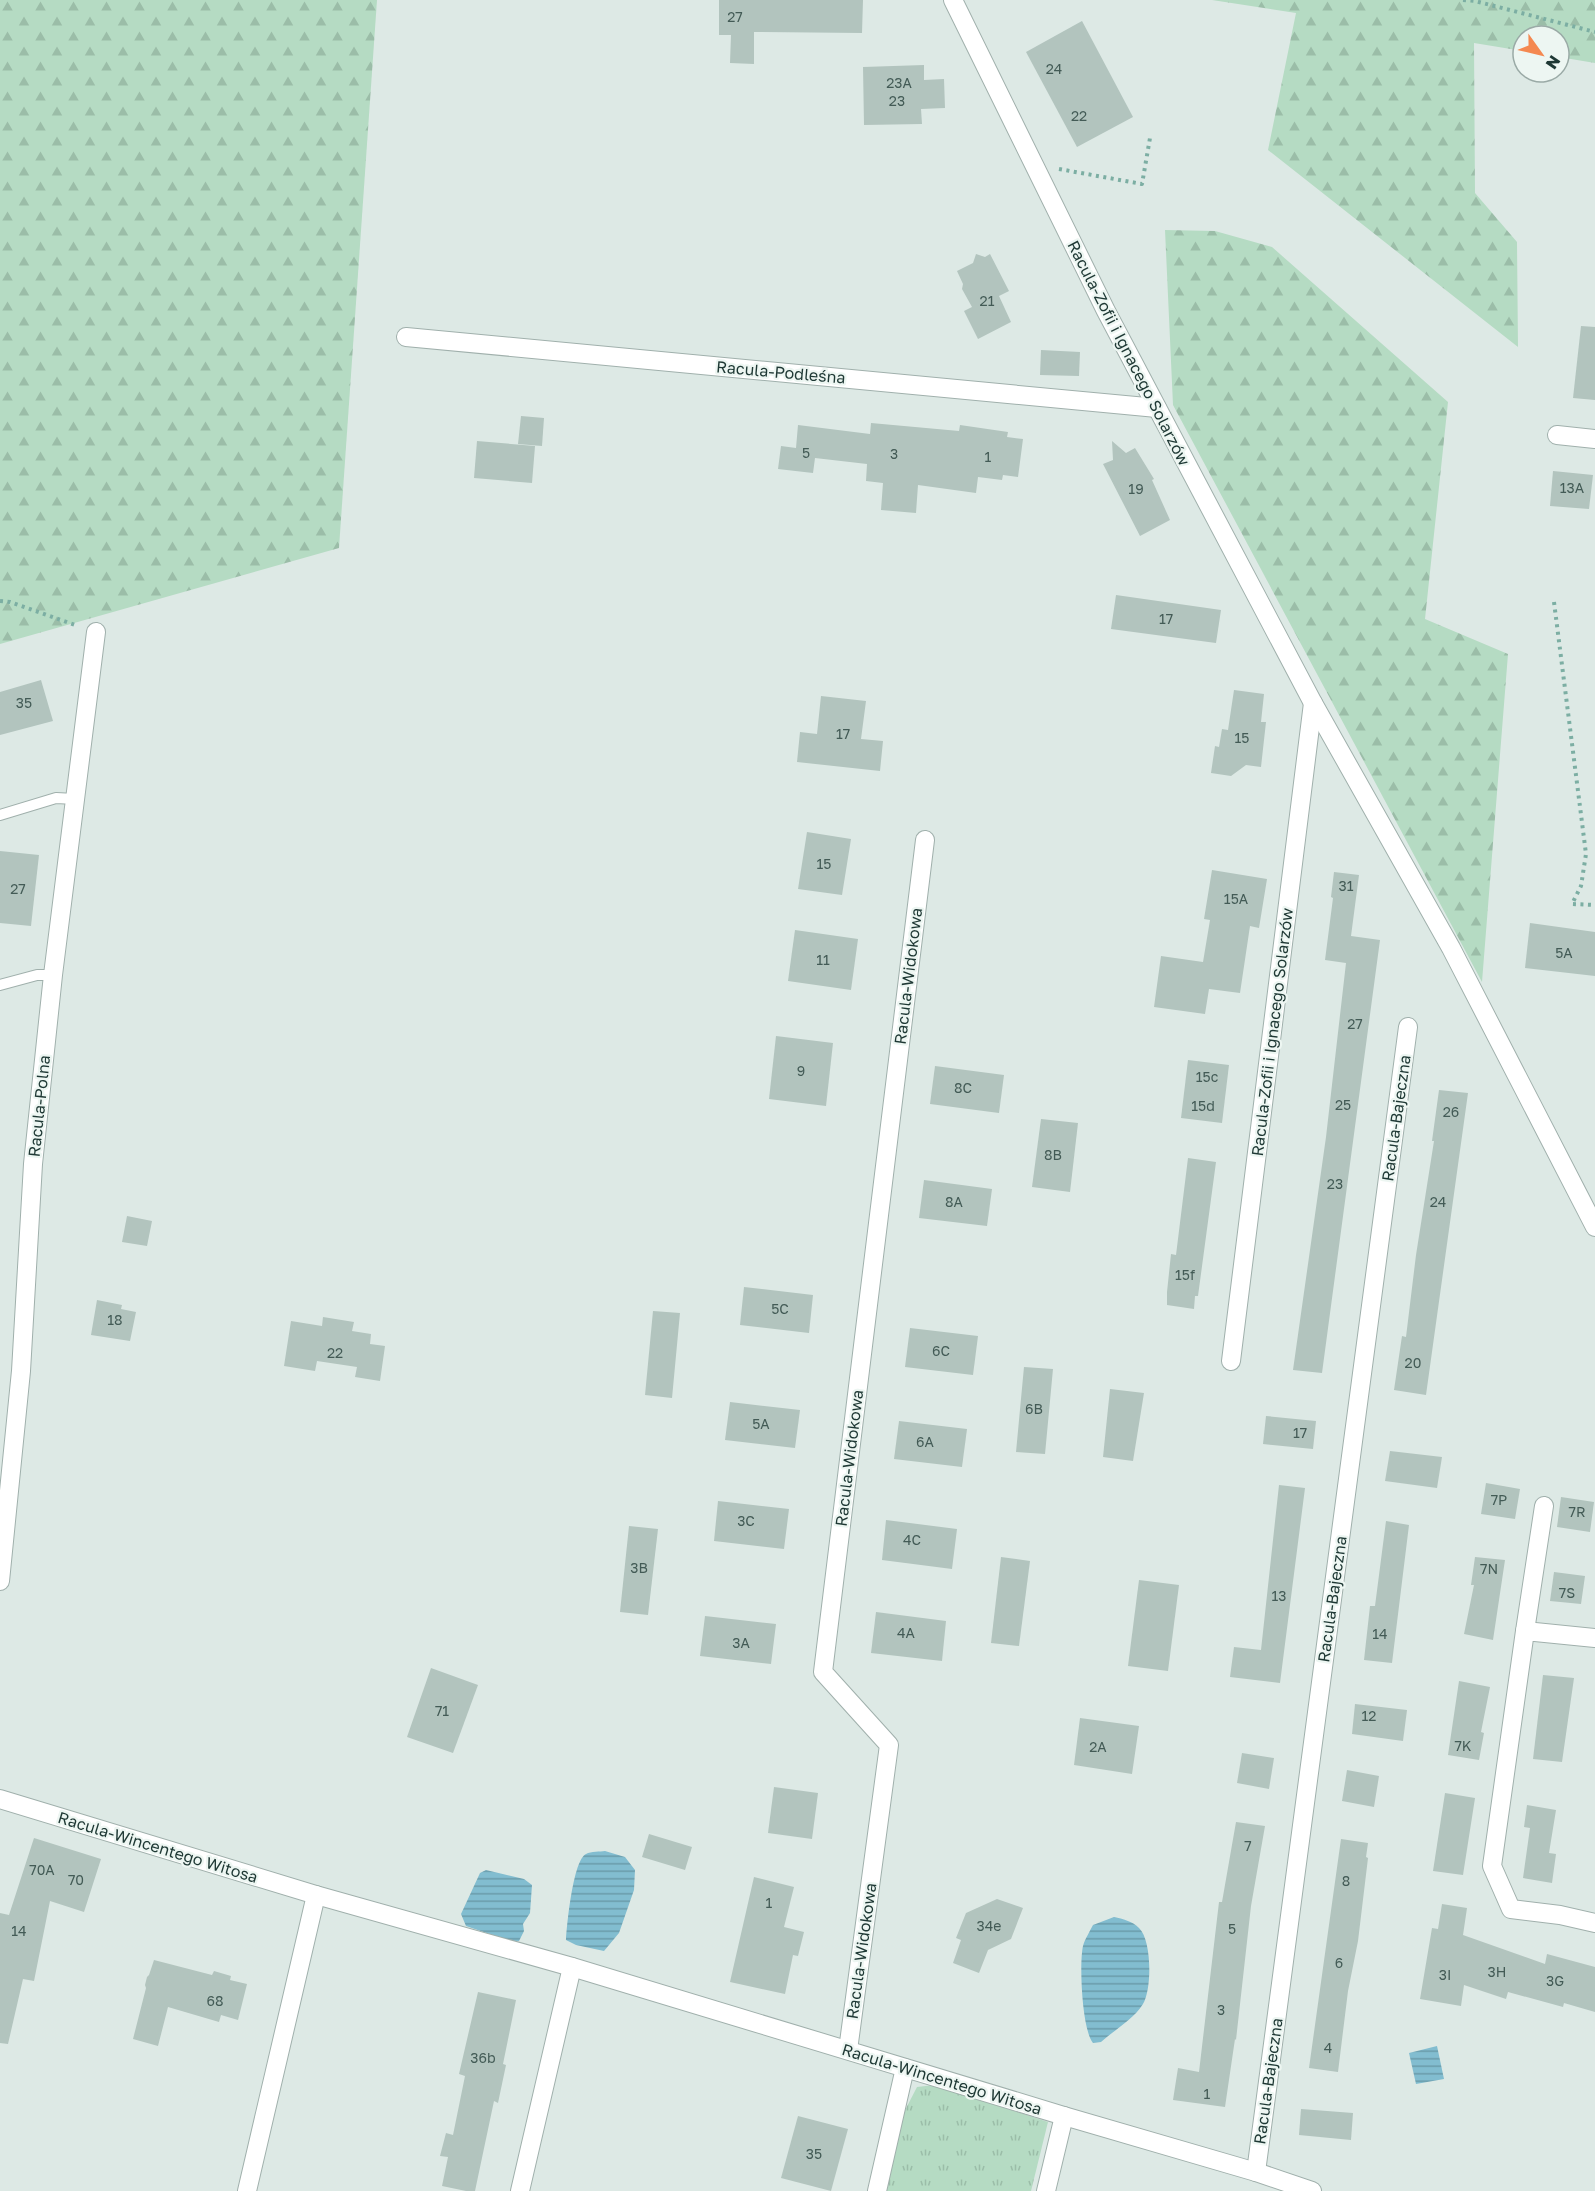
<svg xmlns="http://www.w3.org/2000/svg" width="1595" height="2191" viewBox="0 0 1595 2191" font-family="'Golos Text',sans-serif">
<defs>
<pattern id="forest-firs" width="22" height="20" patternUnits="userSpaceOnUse" patternTransform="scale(1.5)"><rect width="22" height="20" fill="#b5dbc3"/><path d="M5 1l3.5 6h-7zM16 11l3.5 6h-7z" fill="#9bbda8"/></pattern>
<pattern id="park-tufts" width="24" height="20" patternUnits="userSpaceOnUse" patternTransform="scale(1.5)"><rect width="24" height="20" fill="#b5dbc3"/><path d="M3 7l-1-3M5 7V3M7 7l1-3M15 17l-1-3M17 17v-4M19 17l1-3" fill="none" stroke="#9bbda8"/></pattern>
<pattern id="water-rules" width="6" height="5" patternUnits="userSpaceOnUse" patternTransform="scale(1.5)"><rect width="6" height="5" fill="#82bdd0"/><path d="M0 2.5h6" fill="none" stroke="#6a9baa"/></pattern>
</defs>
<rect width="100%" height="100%" fill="#dde9e5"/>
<g fill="url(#forest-firs)">
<path d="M0,0H377L339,548L0,644Z"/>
<path d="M1212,0H1595V63L1559,57V36H1523V51L1474,43L1475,193L1517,242L1518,347L1268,150L1296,13Z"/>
<path d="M1165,230L1215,231L1272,247L1448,402L1425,619L1508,654L1482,982L1173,405Z"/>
</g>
<path fill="url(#park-tufts)" d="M934,2085L1048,2122L1031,2191H884L900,2120L917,2087Z"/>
<g fill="url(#water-rules)">
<path d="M605,1851L625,1857L635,1870L634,1890L619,1933L604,1951L576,1945L566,1940C567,1925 573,1860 586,1854C591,1851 600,1852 605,1851Z"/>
<path d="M486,1870L524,1879L532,1885L530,1913L523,1924L524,1931L519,1941H510L466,1926L461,1914L480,1873Z"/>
<path d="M1114,1917C1123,1919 1132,1921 1139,1928C1152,1940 1152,1989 1143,2004C1133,2020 1114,2030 1101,2042L1093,2043C1082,2030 1079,1964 1083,1946C1085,1939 1090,1931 1093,1925Z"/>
<path d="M1437,2046L1444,2079L1416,2084L1409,2053Z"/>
</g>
<g fill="#b2c4be">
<path d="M719,0H863L862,33L754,32V64L730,63L731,35H719Z"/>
<path d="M1082,21L1133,117L1077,147L1026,52Z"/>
<path d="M924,65V80L944,79L945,108L921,109L922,124L864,125L863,67Z"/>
<path d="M976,254L985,257L990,254L1009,291L999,296L1011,322L978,339L964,311L972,307L962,289L963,284L957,271L973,263Z"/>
<path d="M1581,326L1595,327V400L1573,398Z"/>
<path d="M1041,350L1080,352L1079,376L1040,375Z"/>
<path d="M521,416L544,418L542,446L518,444Z"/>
<path d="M871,423L959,431L960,425L1008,432L1007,437L1023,439L1018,477L1003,475L1002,480L978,477L976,493L918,485L916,513L881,510L883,483L866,481L867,464L815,458L813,473L778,469L781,446L796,448L798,425L870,434Z"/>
<path d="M477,441L535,446L532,483L474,478Z"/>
<path d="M1112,441L1126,453L1135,448L1154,479L1152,480L1170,520L1140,536L1103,464L1113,460Z"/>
<path d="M1553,471L1593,475L1589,509L1550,506Z"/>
<path d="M1116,595L1221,610L1216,643L1111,629Z"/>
<path d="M41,680L53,721L0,735V692Z"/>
<path d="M1234,690L1264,694L1261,722H1266L1261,767L1246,765L1231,776L1211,773L1215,746L1219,747L1222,729L1228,730Z"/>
<path d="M821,696L866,701L861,739L883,741L880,771L797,762L800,732L817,734Z"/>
<path d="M807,832L851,839L842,895L798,889Z"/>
<path d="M0,851L39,855L31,926L0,923Z"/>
<path d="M1212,870L1267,879L1259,928L1250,926L1240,993L1209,989L1205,1014L1154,1007L1161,956L1203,962L1210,920L1204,919Z"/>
<path d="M1334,872L1359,875L1351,936L1380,940L1322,1373L1293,1370L1326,1137L1346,963L1325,960L1333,898L1331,897Z"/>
<path d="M1530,923L1595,932V976L1525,968Z"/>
<path d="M795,930L858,939L851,990L788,981Z"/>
<path d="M776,1036L833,1043L826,1106L769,1099Z"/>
<path d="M1188,1060L1229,1065L1222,1123L1181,1118Z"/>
<path d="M935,1066L1004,1075L999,1113L930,1104Z"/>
<path d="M1439,1090L1468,1093L1426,1395L1394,1390L1402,1336L1406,1337L1416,1255L1434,1141H1432Z"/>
<path d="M1041,1119L1078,1123L1070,1192L1032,1187Z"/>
<path d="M1188,1158L1216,1162L1198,1296H1195L1194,1309L1167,1305V1292L1171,1254L1176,1255Z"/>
<path d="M924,1180L992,1189L987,1226L919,1218Z"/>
<path d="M127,1216L152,1221L147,1246L122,1242Z"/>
<path d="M744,1287L813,1295L809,1333L740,1325Z"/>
<path d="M97,1300L122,1305L121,1309L136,1312L130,1341L91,1335Z"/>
<path d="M653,1311L680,1313L672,1398L645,1395Z"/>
<path d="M323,1317L354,1322L352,1331L371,1334L370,1344L385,1346L380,1381L355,1377L357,1367L317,1361L315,1371L284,1366L291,1321L322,1326Z"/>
<path d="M910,1328L978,1336L973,1375L905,1367Z"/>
<path d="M1024,1367L1053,1369L1045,1454L1016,1452Z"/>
<path d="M1110,1389L1144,1393L1133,1461L1103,1457Z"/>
<path d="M730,1402L800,1410L795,1448L725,1440Z"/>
<path d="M1266,1416L1316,1421L1313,1449L1263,1444Z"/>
<path d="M899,1421L967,1429L962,1467L894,1459Z"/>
<path d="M1390,1451L1442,1457L1437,1488L1385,1481Z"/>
<path d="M1486,1483L1520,1489L1515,1519L1481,1514Z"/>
<path d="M1279,1485L1305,1488L1280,1683L1230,1677L1234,1647L1261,1650Z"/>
<path d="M1561,1497L1594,1502L1590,1532L1557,1527Z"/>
<path d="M718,1501L789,1509L784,1549L714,1541Z"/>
<path d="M886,1520L957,1529L952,1569L882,1560Z"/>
<path d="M1386,1521L1409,1525L1392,1663L1364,1660L1370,1606H1375Z"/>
<path d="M629,1526L658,1529L648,1615L620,1612Z"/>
<path d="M1001,1557L1030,1561L1019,1646L991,1643Z"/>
<path d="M1475,1557L1505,1560L1493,1640L1464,1634L1474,1585H1471Z"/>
<path d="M1554,1572L1585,1576L1581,1604L1550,1601Z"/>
<path d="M1139,1580L1179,1585L1168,1671L1128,1666Z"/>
<path d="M876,1612L946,1621L942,1661L871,1653Z"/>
<path d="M705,1616L776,1624L771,1664L700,1656Z"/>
<path d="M431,1668L478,1685L453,1753L407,1737Z"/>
<path d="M1543,1675L1574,1678L1562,1762L1533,1759Z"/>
<path d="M1459,1681L1490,1687L1481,1732L1484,1733L1479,1760L1448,1755Z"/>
<path d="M1355,1704L1407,1710L1403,1741L1352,1734Z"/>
<path d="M1080,1718L1139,1726L1132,1774L1074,1765Z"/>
<path d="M1242,1753L1274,1758L1269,1789L1237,1783Z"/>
<path d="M1347,1770L1379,1776L1374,1807L1342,1801Z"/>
<path d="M774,1787L818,1793L812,1839L768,1833Z"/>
<path d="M1445,1793L1475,1798L1463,1875L1433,1871Z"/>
<path d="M1527,1805L1556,1810L1549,1853L1556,1854L1552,1883L1523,1878L1530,1828L1524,1827Z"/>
<path d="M1236,1822L1265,1826L1251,1906L1236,2040L1235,2039L1225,2107L1173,2100L1178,2068L1199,2072L1219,1902H1222Z"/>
<path d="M649,1834L692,1847L685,1870L642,1857Z"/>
<path d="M34,1838L101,1859L84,1912L50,1901L34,1981L23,1979L8,2044L0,2043V1913L9,1915Z"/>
<path d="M1341,1839L1368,1843L1366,1857L1368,1858L1358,1941L1348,1991L1338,2072L1309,2068Z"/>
<path d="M754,1877L794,1887L784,1927L804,1932L798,1956L793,1955L785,1994L730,1982Z"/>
<path d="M997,1899L1023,1908L1011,1939L988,1950L979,1973L953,1963L961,1940L956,1938L966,1913Z"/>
<path d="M1442,1904L1467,1908L1463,1935L1545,1964L1547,1954L1595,1967V2012L1564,2003L1563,2007L1508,1992L1506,1999L1464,1985L1461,2006L1420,1999L1432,1928L1438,1929Z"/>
<path d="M154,1960L212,1975L214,1971L231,1976L230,1980L247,1984L238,2020L221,2015L219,2022L168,2007L158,2046L133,2039L146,1988L145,1985L147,1977L149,1975Z"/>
<path d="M478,1992L516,2000L503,2064L506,2065L498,2103L494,2101L475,2191H466L442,2186L448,2157L440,2156L446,2133L453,2135L465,2076L459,2074Z"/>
<path d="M1301,2109L1353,2113L1351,2140L1299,2135Z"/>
<path d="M798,2116L848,2129L831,2191L781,2178Z"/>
</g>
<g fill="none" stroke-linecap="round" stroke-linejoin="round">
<defs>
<g id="lane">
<path d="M0,815L56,798L75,799"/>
<path d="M0,985L37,975H53"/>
</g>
<g id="street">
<path d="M953,0L1106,311L1313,703L1451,948L1595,1227"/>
<path d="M406,337L1157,408"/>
<path d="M1557,435L1595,439"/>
<path d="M1231,1361L1313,703"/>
<path d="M0,1581L21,1371L33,1164L53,975L96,632"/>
<path d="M1525,1631L1544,1506"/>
<path d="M1595,1638L1525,1631L1492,1866L1511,1909L1560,1915L1595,1923"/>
<path d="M0,1799L316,1895L572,1967L1064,2116L1256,2172L1312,2191"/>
<path d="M848,2050L889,1745L823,1672L925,840"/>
<path d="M1256,2172L1408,1027"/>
<path d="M247,2191L316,1895"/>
<path d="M520,2191L572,1967"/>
<path d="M877,2191L905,2068"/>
<path d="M1046,2191L1064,2116"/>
</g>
</defs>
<use href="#lane" stroke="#a0b0ac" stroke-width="12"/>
<use href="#street" stroke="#a0b0ac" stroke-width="20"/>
<g stroke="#7caea3" stroke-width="4" stroke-dasharray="3 4.5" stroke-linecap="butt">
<path d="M1463,0L1475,1L1595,32"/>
<path d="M1059,169L1142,184L1150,138"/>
<path d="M0,601L10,602L78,626"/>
<path d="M1554,602L1586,854L1581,886L1572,904L1595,905"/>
</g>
<use href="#lane" stroke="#fff" stroke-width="10"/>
<use href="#street" stroke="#fff" stroke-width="18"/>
</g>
<g text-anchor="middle" stroke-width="4.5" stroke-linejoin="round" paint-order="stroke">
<g font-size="14" fill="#435b56">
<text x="735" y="22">27</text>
<text x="1054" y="74">24</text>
<text x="899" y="88">23A</text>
<text x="897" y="106">23</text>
<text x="1079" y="121">22</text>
<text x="987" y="306">21</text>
<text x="806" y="458">5</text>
<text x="894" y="459">3</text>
<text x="988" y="462">1</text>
<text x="1572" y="493">13A</text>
<text x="1136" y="494">19</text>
<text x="1166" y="624">17</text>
<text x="24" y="708">35</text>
<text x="843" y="739">17</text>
<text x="1242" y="743">15</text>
<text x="824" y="869">15</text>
<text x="1346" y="891">31</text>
<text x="18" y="894">27</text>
<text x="1236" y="904">15A</text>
<text x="1564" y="958">5A</text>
<text x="823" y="965">11</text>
<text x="1355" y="1029">27</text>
<text x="801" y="1076">9</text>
<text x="1207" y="1082">15c</text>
<text x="963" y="1093">8C</text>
<text x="1343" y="1110">25</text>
<text x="1203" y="1111">15d</text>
<text x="1451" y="1117">26</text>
<text x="1053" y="1160">8B</text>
<text x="1335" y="1189">23</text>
<text x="954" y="1207">8A</text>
<text x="1438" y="1207">24</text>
<text x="1185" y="1280">15f</text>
<text x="780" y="1314">5C</text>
<text x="115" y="1325">18</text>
<text x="941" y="1356">6C</text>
<text x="335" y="1358">22</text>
<text x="1413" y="1368">20</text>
<text x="1034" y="1414">6B</text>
<text x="761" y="1429">5A</text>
<text x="1300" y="1438">17</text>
<text x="925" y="1447">6A</text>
<text x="1499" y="1505">7P</text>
<text x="1577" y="1517">7R</text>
<text x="746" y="1526">3C</text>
<text x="912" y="1545">4C</text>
<text x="639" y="1573">3B</text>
<text x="1489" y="1574">7N</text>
<text x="1567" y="1598">7S</text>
<text x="1279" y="1601">13</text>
<text x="906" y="1638">4A</text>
<text x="1380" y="1639">14</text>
<text x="741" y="1648">3A</text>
<text x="442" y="1716">71</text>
<text x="1369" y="1721">12</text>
<text x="1463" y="1751">7K</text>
<text x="1098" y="1752">2A</text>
<text x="1248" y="1851">7</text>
<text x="42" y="1875">70A</text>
<text x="76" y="1885">70</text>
<text x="1346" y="1886">8</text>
<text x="769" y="1908">1</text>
<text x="989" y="1931">34e</text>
<text x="1232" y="1934">5</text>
<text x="19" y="1936">14</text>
<text x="1339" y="1968">6</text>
<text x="1497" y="1977">3H</text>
<text x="1445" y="1980">3I</text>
<text x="1555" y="1986">3G</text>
<text x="215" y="2006">68</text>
<text x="1221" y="2015">3</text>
<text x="1328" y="2053">4</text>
<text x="483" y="2063">36b</text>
<text x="1207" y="2099">1</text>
<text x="814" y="2159">35</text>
</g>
<g font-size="16" fill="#1e3834" stroke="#edf6f2">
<text transform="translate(1129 353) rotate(63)" y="6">Racula-Zofii i Ignacego Solarzów</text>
<text transform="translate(781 372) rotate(5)" y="6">Racula-Podleśna</text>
<text transform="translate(908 976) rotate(-83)" y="6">Racula-Widokowa</text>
<text transform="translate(1272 1032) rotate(-83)" y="6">Racula-Zofii i Ignacego Solarzów</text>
<text transform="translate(39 1106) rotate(-84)" y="6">Racula-Polna</text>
<text transform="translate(1396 1118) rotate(-82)" y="6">Racula-Bajeczna</text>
<text transform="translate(849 1458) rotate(-83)" y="6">Racula-Widokowa</text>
<text transform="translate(1332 1599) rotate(-82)" y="6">Racula-Bajeczna</text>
<text transform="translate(158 1847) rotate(17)" y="6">Racula-Wincentego Witosa</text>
<text transform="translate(861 1951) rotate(-82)" y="6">Racula-Widokowa</text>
<text transform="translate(942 2079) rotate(17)" y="6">Racula-Wincentego Witosa</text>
<text transform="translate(1268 2081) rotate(-82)" y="6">Racula-Bajeczna</text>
</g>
</g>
<g transform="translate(1541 54) rotate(124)"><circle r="28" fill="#edf6f2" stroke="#9aaaa6" stroke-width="1.5"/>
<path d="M0-4.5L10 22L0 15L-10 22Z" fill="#f48850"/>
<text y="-9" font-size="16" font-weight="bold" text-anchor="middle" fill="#1e3834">N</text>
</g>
</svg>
